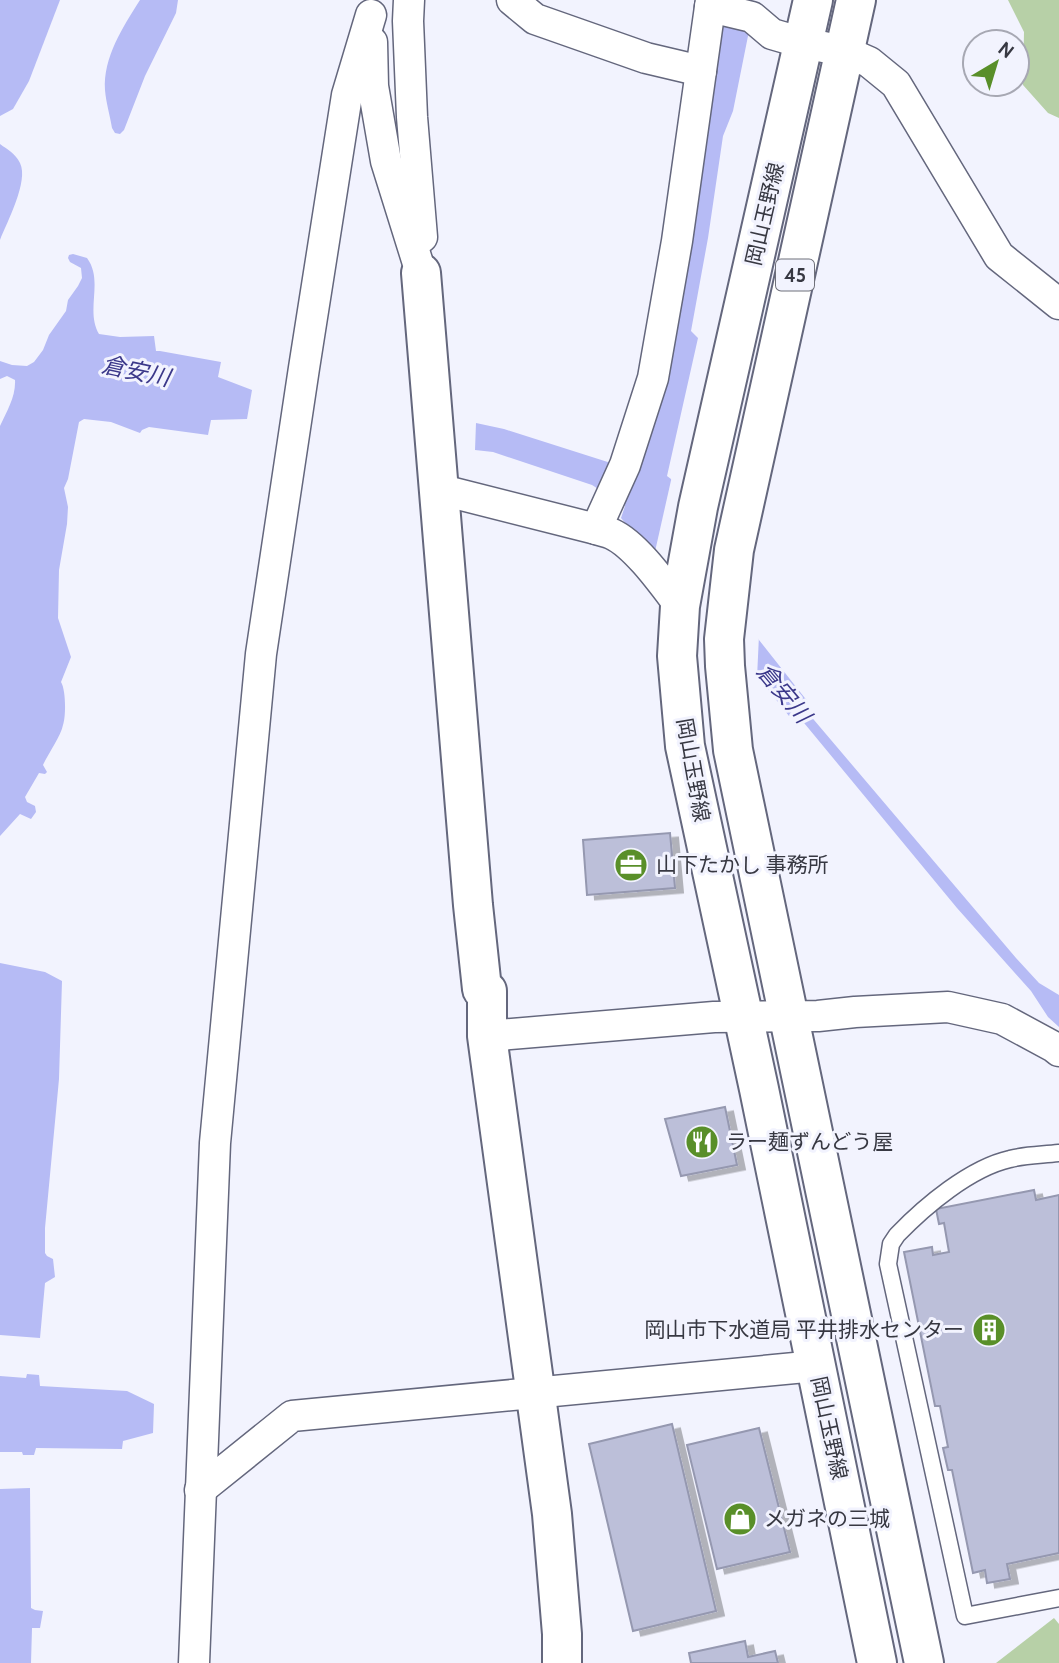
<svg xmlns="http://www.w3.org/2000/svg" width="1059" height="1663" viewBox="0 0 1059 1663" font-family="Cabin,'Noto Sans JP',sans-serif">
<defs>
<filter id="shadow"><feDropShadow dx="8" dy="4.5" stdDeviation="0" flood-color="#0004"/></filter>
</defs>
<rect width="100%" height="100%" fill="#f2f3fe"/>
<g fill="#b7d0a7">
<path d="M1008,0H1059V118L1048,113L1023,85L1024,32Z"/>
<path d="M1054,1618L1059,1624V1663H996Z"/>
</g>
<g fill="#b6bbf5">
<path d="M0,0H60L29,81L13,109L0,116Z"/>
<path d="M140,0H178L176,13L145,76L124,130L120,134L115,133L112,128C110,115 106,103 105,90C103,57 123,27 140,0Z"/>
<path d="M732,0H748L747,7L749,31L733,111L723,136L708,238L691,331L698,338L667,476L671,479L759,640L808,702L803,707L1016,958L1039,983L1059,995V1027L1048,1017L1031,991L957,908L795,712L789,716L755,673L621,518L625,506L592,485L493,452L475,450L476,423L504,429L636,471L719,23Z"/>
<path d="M0,144C8,150 15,153 20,163C29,181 7,222 0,240Z"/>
<path d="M73,254L87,258C104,281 85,310 99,334L120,337L154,336L156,351H160L221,362L218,377L252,390L247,419L211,420L208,435L149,427L142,430L140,433L111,422L84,419L79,422L68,479L64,488L68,507L67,524L59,570L58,618L71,657L61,682C66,690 66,716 63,725C61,736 48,754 43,765L47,772L45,774L39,773L25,797L27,802L35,806L36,812L31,819L20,814L0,836V426C7,411 16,396 15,380L7,376L0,379V361L12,365L27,366L34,362L43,350L49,335L66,311L68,300L78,286L82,278L81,268L70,262L68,258L69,255Z"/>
<path d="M0,963L45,972L62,981L59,1079L45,1228V1253L47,1256L53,1259L55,1277L45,1283L40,1338L0,1335Z"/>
<path d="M27,1374L39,1375L40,1386L127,1391L154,1404L153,1433L123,1441L122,1449L36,1448L34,1455H23L22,1452H0V1376L26,1378Z"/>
<path d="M30,1488L31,1608L35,1610L43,1611L40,1628H32L31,1663H0V1489Z"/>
</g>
<path fill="#f2f3fe" d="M672,476L678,483L759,635L757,678L654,556Z"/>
<g fill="#bcbfd9" stroke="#9598b0" stroke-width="2" filter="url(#shadow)">
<path d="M670,833L675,888L587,895L583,840Z"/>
<path d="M725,1107L737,1165L681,1176L665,1119Z"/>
<path d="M1034,1190L1036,1200L1059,1195V1553L1007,1564L1010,1579L987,1583L985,1570L973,1573L952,1470H948L943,1448L948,1447L940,1406H935L904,1252L932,1247L933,1255L949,1252L944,1223L939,1224L936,1209Z"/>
<path d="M672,1424L716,1611L633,1631L589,1444Z"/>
<path d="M759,1428L790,1552L717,1569L687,1445Z"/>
<path d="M745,1641L748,1657L775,1651L778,1663H691L689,1653Z"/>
</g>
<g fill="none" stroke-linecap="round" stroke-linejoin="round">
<defs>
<path id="lane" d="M1059,1153C1043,1155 1025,1155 1010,1159C970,1168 925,1206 897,1235L891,1244L888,1264L965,1616L1059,1598"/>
<g id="street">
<path d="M409,0L408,21L412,117L422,237"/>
<path d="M512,0L535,19L646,58L701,71"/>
<path d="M710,7L752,17L772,34L803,43L844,51L869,62L896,84L999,256L1059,304"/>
<path d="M372,42L373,86L386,161L421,273"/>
<path d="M438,489L596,529C602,531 607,532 612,534C636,545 664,585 680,606"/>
<path d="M596,529L625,465L653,378L677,241L711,0"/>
<path d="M487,1036L714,1017L818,1016L855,1012L948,1007L1002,1019L1054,1047L1059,1051"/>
<path d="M200,1490L292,1416L816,1366"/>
<path d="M194,1663L215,1143L261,654L304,368L347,95L371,15"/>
</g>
<path id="secondary" d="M421,273L473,905L482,989L487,991V1036L552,1514L562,1634V1663"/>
<g id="primary">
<path d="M813,0L698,507L680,606L677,656L685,746L759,1089L877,1663"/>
<path d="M856,0L734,550L724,639L725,666L733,750L924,1663"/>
</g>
</defs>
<use href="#lane" stroke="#64677d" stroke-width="19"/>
<use href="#street" stroke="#64677d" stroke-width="33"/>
<use href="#secondary" stroke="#64677d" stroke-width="42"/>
<use href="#primary" stroke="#64677d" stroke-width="42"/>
<use href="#lane" stroke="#fff" stroke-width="16"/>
<use href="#street" stroke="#fff" stroke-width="30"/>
<use href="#secondary" stroke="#fff" stroke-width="38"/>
<use href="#primary" stroke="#fff" stroke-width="38"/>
</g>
<defs>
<symbol id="office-disc" viewBox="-11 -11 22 22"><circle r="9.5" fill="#598f29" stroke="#f2f3fe"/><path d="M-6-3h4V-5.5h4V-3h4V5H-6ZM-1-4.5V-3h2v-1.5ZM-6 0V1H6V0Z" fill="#fff"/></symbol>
<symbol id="restaurant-disc" viewBox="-11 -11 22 22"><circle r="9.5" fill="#598f29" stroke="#f2f3fe"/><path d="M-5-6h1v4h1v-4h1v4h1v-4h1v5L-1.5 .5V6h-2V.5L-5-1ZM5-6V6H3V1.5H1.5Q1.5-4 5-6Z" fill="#fff"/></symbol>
<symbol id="building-disc" viewBox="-11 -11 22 22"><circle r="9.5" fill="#598f29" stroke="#f2f3fe"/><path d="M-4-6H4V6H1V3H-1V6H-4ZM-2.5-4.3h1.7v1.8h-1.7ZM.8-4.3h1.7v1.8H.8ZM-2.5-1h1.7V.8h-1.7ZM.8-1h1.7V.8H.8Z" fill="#fff"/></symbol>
<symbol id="shop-disc" viewBox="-11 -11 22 22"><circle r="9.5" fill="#598f29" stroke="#f2f3fe"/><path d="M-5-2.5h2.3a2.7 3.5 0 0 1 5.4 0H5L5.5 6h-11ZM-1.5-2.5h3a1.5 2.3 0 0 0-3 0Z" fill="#fff"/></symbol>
</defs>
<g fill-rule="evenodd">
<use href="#office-disc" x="612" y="846" width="38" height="38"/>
<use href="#restaurant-disc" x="683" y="1123" width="38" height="38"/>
<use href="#building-disc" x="970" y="1311" width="38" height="38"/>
<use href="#shop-disc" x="721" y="1500" width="38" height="38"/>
</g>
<g text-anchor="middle" stroke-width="6" stroke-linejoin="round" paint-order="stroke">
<rect fill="#f2f3fe" stroke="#6f707a" stroke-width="2" x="776" y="259.5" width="38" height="31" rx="5"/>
<g font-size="19" font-weight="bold" fill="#373842">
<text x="795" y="282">45</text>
</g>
<g font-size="21" fill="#373842" stroke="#f2f3fe">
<text transform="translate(765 214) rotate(-77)" y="7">岡山玉野線</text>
<text transform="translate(693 770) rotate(80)" y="7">岡山玉野線</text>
<text transform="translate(829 1428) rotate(78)" y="7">岡山玉野線</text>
</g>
<g font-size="21" fill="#373842" stroke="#f2f3fe" text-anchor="start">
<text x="656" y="872">山下たかし 事務所</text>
<text x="726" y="1149">ラー麺ずんどう屋</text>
<text x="964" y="1337" text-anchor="end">岡山市下水道局 平井排水センター</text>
<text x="764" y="1526">メガネの三城</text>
</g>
<g font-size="23" font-style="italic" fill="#3b388a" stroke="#f2f3fe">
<text transform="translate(136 371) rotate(12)" y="8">倉安川</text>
<text transform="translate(784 693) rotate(50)" y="8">倉安川</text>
</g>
</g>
<g transform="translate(996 63) rotate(38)"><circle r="33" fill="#f2f3fe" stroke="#a7a8b3" stroke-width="2"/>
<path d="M0-5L12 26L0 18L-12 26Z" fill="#598f29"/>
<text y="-10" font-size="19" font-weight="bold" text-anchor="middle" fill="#373842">N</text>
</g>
</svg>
